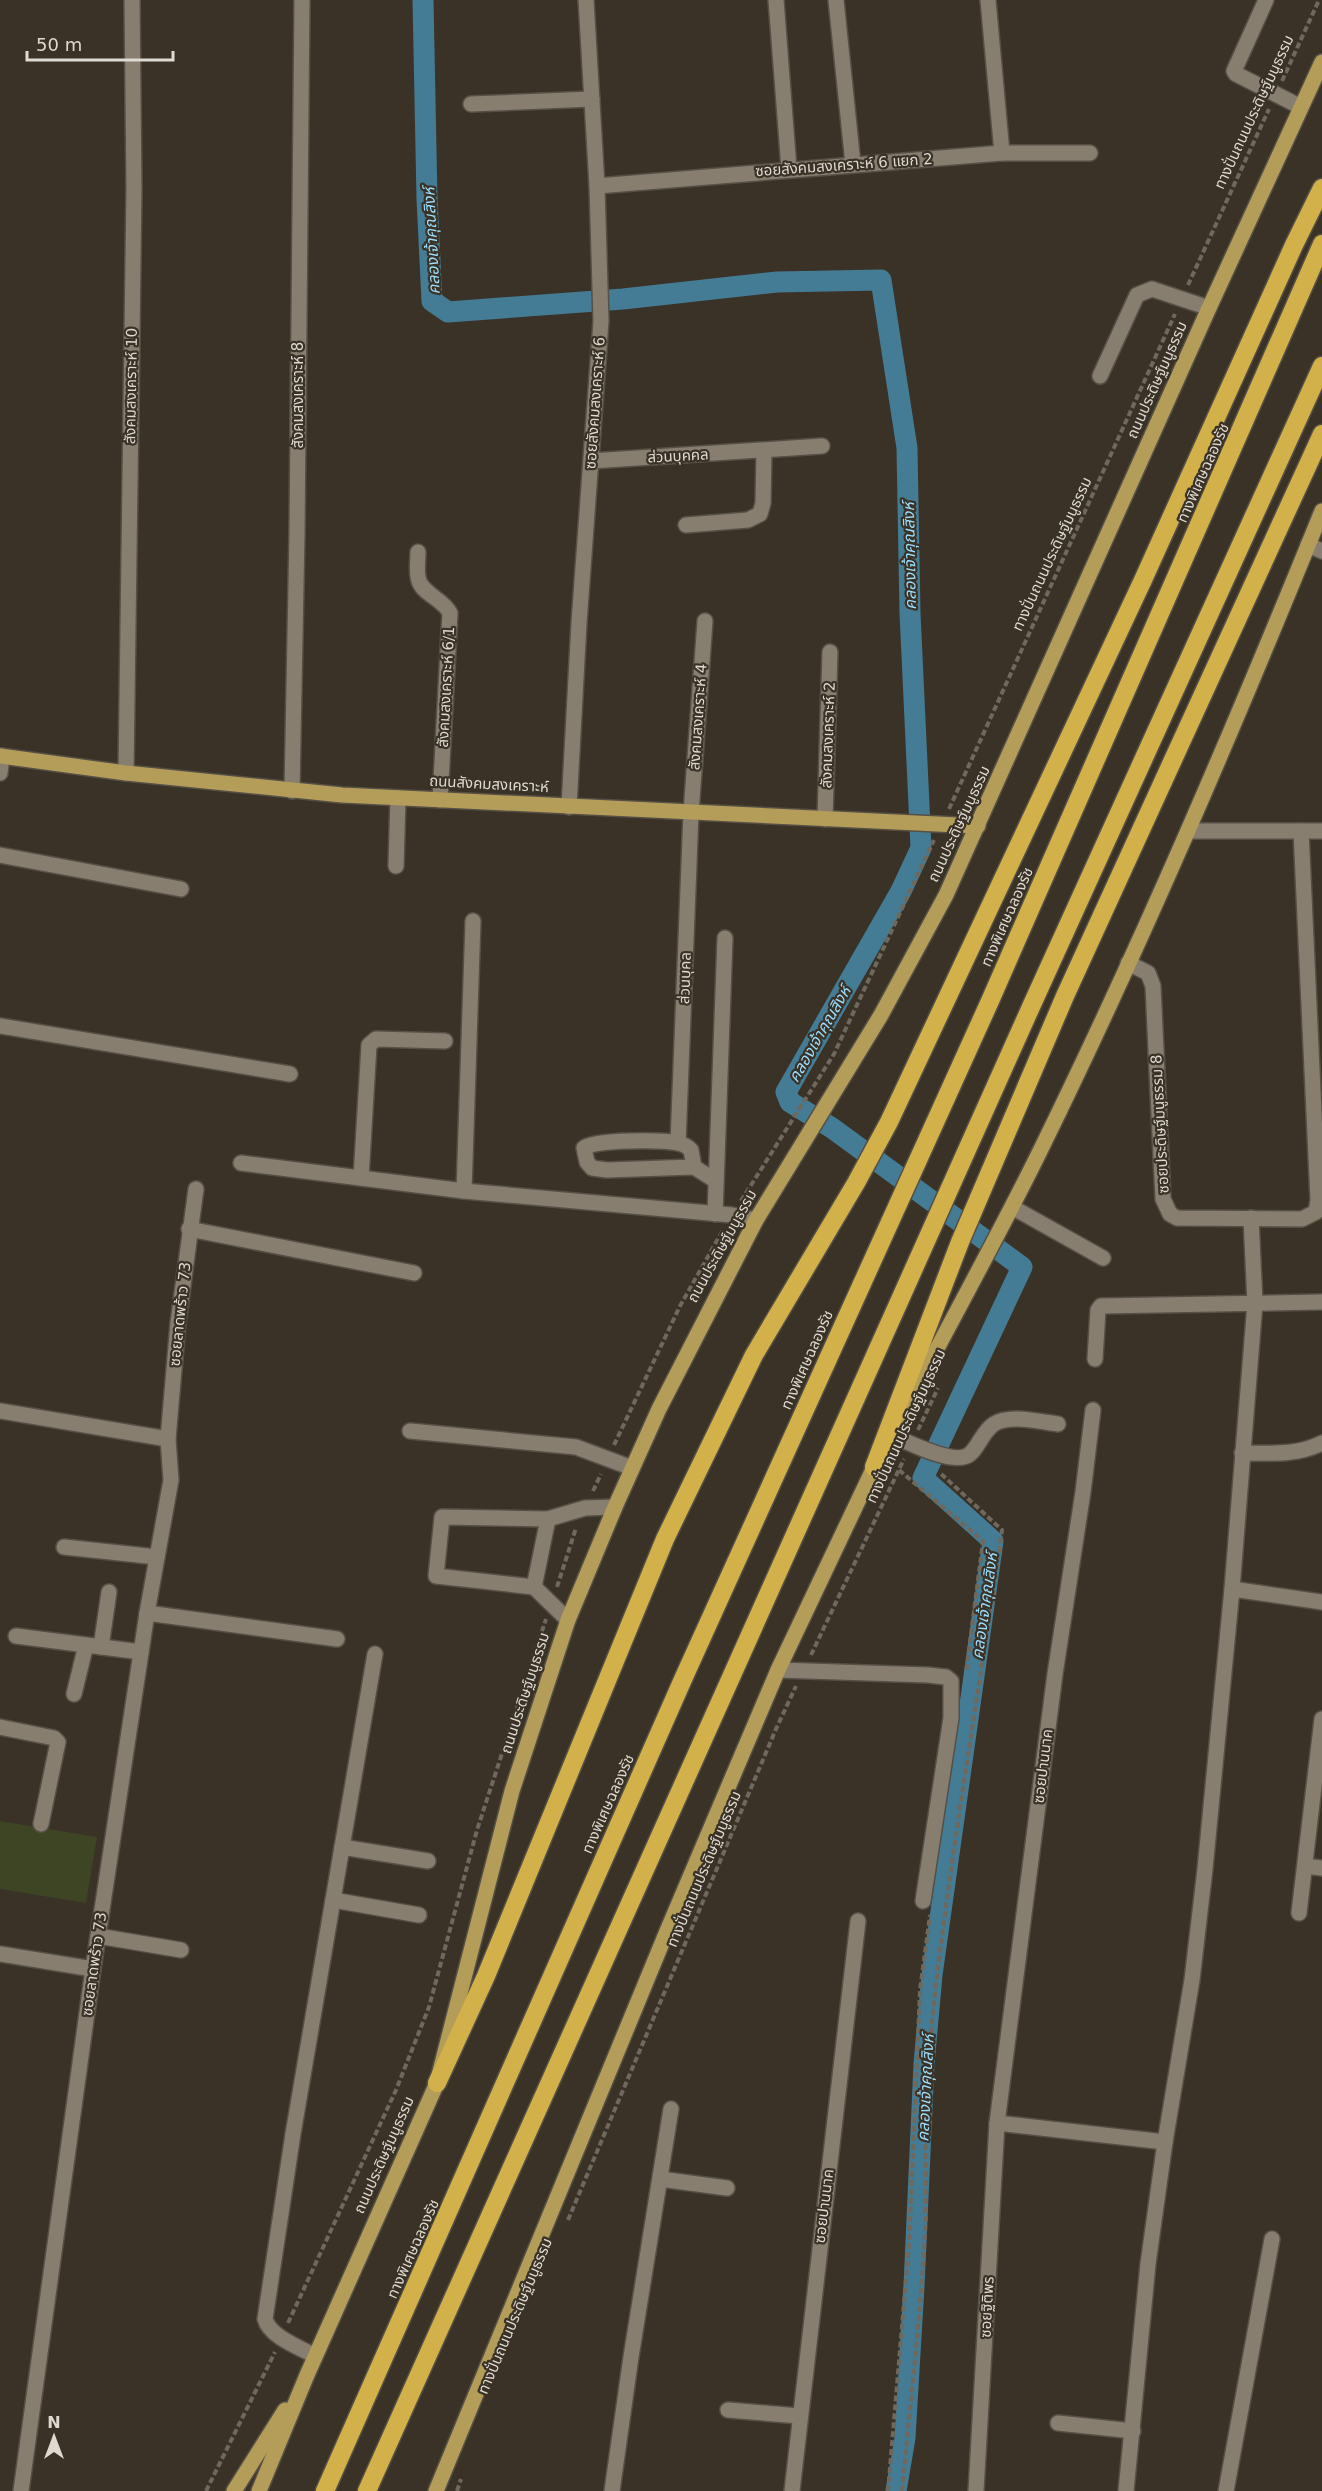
<svg xmlns="http://www.w3.org/2000/svg" width="1322" height="2491" viewBox="0 0 1322 2491" font-family="'DejaVu Sans','Noto Sans Thai',sans-serif">
<rect width="100%" height="100%" fill="#3a3226"/>
<path fill="#3d4524" d="M0,1821L97,1837L86,1903L0,1889Z"/>
<g fill="none" stroke-linecap="round" stroke-linejoin="round">
<path stroke="#447b95" stroke-width="21" d="M423,0L427,199L432,301L448,312L623,299L777,282L881,280L907,448L910,613L921,848L901,891L786,1092L790,1102L832,1128L1022,1267L923,1478L993,1541L932,1975L924,2064L914,2286L905,2438L896,2491"/>
<defs>
<g id="minor">
<path d="M776,0L789,169"/>
<path d="M836,0L853,164"/>
<path d="M988,0L1002,153"/>
<path d="M1266,0L1234,71L1236,74L1301,107"/>
<path d="M471,104L592,99"/>
<path d="M597,186L1002,153H1090"/>
<path d="M1100,376L1137,295L1152,289L1209,308"/>
<path d="M591,461L822,446"/>
<path d="M686,525L748,520L760,514L763,503L764,452"/>
<path d="M1308,545L1322,551"/>
<path d="M418,552C418,561 416,573 419,581C424,595 443,599 450,613L440,800"/>
<path d="M0,773L2,756"/>
<path d="M126,773L134,189L132,0"/>
<path d="M292,791L297,533L302,0"/>
<path d="M569,807L579,623L601,321L597,186L586,0"/>
<path d="M825,819L830,652"/>
<path d="M1188,831H1322"/>
<path d="M0,855L181,889"/>
<path d="M396,866L398,798"/>
<path d="M1128,963L1148,973L1153,986L1163,1199L1170,1214L1177,1218L1302,1219L1316,1212L1318,1200L1301,831"/>
<path d="M0,1026L290,1074"/>
<path d="M678,1143L691,813L705,621"/>
<path d="M241,1163L464,1191L732,1215L756,1220"/>
<path d="M694,1167L691,1150C687,1146 683,1144 678,1143C663,1140 594,1139 584,1148L587,1162L592,1168L607,1170L694,1167L716,1181"/>
<path d="M361,1178L369,1045L376,1039L445,1041"/>
<path d="M464,1191L473,921"/>
<path d="M1012,1207L1103,1258"/>
<path d="M715,1214L725,938"/>
<path d="M189,1229L414,1273"/>
<path d="M1095,1359L1098,1310L1101,1306L1322,1302"/>
<path d="M0,1411L168,1439"/>
<path d="M410,1431L576,1447L632,1468"/>
<path d="M891,1435C908,1442 955,1467 970,1454C979,1446 983,1431 994,1424C1010,1414 1040,1422 1058,1424"/>
<path d="M1242,1453C1271,1453 1296,1456 1322,1443"/>
<path d="M64,1547L157,1557"/>
<path d="M534,1587L436,1576L442,1517L548,1519"/>
<path d="M1232,1589L1322,1602"/>
<path d="M147,1613L337,1639"/>
<path d="M568,1620L534,1587L548,1519L585,1508L615,1507"/>
<path d="M16,1636L141,1652"/>
<path d="M101,1647L109,1592"/>
<path d="M778,1670L928,1675L946,1677L951,1681V1718L923,1901"/>
<path d="M74,1694L86,1645"/>
<path d="M0,1727L54,1738L58,1742L41,1824"/>
<path d="M342,1847L428,1861"/>
<path d="M1305,1866L1322,1868"/>
<path d="M333,1900L419,1915"/>
<path d="M1299,1913L1322,1719"/>
<path d="M98,1936L181,1950"/>
<path d="M0,1954L93,1969"/>
<path d="M997,2123L1165,2142"/>
<path d="M660,2179L727,2188"/>
<path d="M315,2356C299,2347 270,2337 265,2319L293,2134L375,1654"/>
<path d="M728,2410L799,2416"/>
<path d="M1058,2423L1133,2431"/>
<path d="M21,2491L93,1969L147,1613L171,1480L168,1439L178,1323L196,1189"/>
<path d="M612,2491L631,2357L671,2109"/>
<path d="M792,2491L858,1921"/>
<path d="M976,2491L997,2123L1055,1674L1083,1492L1093,1410"/>
<path d="M1126,2491L1148,2264L1165,2142L1192,1980L1205,1869L1232,1589L1255,1303L1251,1218"/>
<path d="M1226,2491L1272,2239"/>
</g>
<g id="major">
<path d="M0,756L126,773L342,795L978,826"/>
<path d="M900,1419C947,1328 997,1239 1042,1147C1144,939 1235,725 1322,511"/>
<path d="M234,2491L285,2410"/>
<path d="M259,2491L307,2375L437,2083L512,1791L568,1620L615,1507L659,1409L756,1220L881,1015L946,895L1209,308L1322,62"/>
<path d="M436,2491L667,1931L778,1670L878,1459"/>
</g>
<g id="highway">
<path d="M874,1467L960,1242L1065,996L1322,434"/>
<path d="M437,2083L486,1976L665,1539L754,1355L856,1183L889,1122L1143,580L1294,245L1322,188"/>
<path d="M325,2491L684,1677L990,1001L1322,244"/>
<path d="M367,2491L1030,1009L1322,366"/>
</g>
</defs>
<use href="#minor" stroke="#564f45" stroke-width="18"/>
<use href="#major" stroke="#564f45" stroke-width="18"/>
<use href="#highway" stroke="#564f45" stroke-width="21"/>
<g stroke="#6f685d" stroke-width="4" stroke-dasharray="6 3" stroke-linecap="butt">
<path d="M1282,81L1319,0"/>
<path d="M1188,285L1269,109"/>
<path d="M949,809L1175,314"/>
<path d="M741,1201L834,1054L934,840"/>
<path d="M918,1430L938,1388"/>
<path d="M614,1445L680,1306L723,1230"/>
<path d="M899,1470L983,1541L966,1673"/>
<path d="M593,1491L601,1474"/>
<path d="M557,1587L576,1528"/>
<path d="M811,1655L904,1459"/>
<path d="M568,2220L776,1729L796,1686"/>
<path d="M288,2323L396,2090L429,2007L477,1830L546,1619"/>
<path d="M206,2491L275,2352"/>
<path d="M457,2491L461,2479"/>
<path d="M888,2491L909,2244L920,1990L930,1915"/>
<path d="M902,2491C910,2406 920,2320 925,2234C928,2176 922,2118 928,2060C945,1882 977,1707 1002,1530L939,1472"/>
</g>
<use href="#minor" stroke="#877e70" stroke-width="15"/>
<use href="#major" stroke="#b49c59" stroke-width="15"/>
<use href="#highway" stroke="#d2b04a" stroke-width="18"/>
</g>
<g text-anchor="middle" stroke-width="4.5" stroke-linejoin="round" paint-order="stroke">
<g font-size="15" fill="#ded9d1" stroke="#3a3226">
<text transform="translate(1254 112) rotate(-65)" y="5">ทางปั่นถนนประดิษฐ์มนูธรรม</text>
<text transform="translate(844 165) rotate(-4)" y="5">ซอยสังคมสงเคราะห์ 6 แยก 2</text>
<text transform="translate(1157 380) rotate(-66)" y="5">ถนนประดิษฐ์มนูธรรม</text>
<text transform="translate(131 386) rotate(-89)" y="5">สังคมสงเคราะห์ 10</text>
<text transform="translate(298 395) rotate(-90)" y="5">สังคมสงเคราะห์ 8</text>
<text transform="translate(595 403) rotate(-86)" y="5">ซอยสังคมสงเคราะห์ 6</text>
<text transform="translate(678 456) rotate(-3)" y="5">ส่วนบุคคล</text>
<text transform="translate(1203 473) rotate(-66)" y="5">ทางพิเศษฉลองรัช</text>
<text transform="translate(1052 554) rotate(-65)" y="5">ทางปั่นถนนประดิษฐ์มนูธรรม</text>
<text transform="translate(446 687) rotate(-87)" y="5">สังคมสงเคราะห์ 6/1</text>
<text transform="translate(698 717) rotate(-86)" y="5">สังคมสงเคราะห์ 4</text>
<text transform="translate(828 735) rotate(-88)" y="5">สังคมสงเคราะห์ 2</text>
<text transform="translate(489 784) rotate(3)" y="5">ถนนสังคมสงเคราะห์</text>
<text transform="translate(959 824) rotate(-65)" y="5">ถนนประดิษฐ์มนูธรรม</text>
<text transform="translate(1007 917) rotate(-66)" y="5">ทางพิเศษฉลองรัช</text>
<text transform="translate(685 978) rotate(-88)" y="5">ส่วนบุคล</text>
<text transform="translate(1160 1124) rotate(-93)" y="5">ซอยประดิษฐ์มนูธรรม 8</text>
<text transform="translate(722 1246) rotate(-61)" y="5">ถนนประดิษฐ์มนูธรรม</text>
<text transform="translate(180 1314) rotate(-84)" y="5">ซอยลาดพร้าว 73</text>
<text transform="translate(807 1360) rotate(-66)" y="5">ทางพิเศษฉลองรัช</text>
<text transform="translate(906 1426) rotate(-65)" y="5">ทางปั่นถนนประดิษฐ์มนูธรรม</text>
<text transform="translate(525 1693) rotate(-72)" y="5">ถนนประดิษฐ์มนูธรรม</text>
<text transform="translate(1043 1766) rotate(-83)" y="5">ซอยปานนาค</text>
<text transform="translate(608 1804) rotate(-66)" y="5">ทางพิเศษฉลองรัช</text>
<text transform="translate(704 1869) rotate(-67)" y="5">ทางปั่นถนนประดิษฐ์มนูธรรม</text>
<text transform="translate(94 1964) rotate(-82)" y="5">ซอยลาดพร้าว 73</text>
<text transform="translate(384 2155) rotate(-66)" y="5">ถนนประดิษฐ์มนูธรรม</text>
<text transform="translate(824 2206) rotate(-83)" y="5">ซอยปานนาค</text>
<text transform="translate(413 2249) rotate(-66)" y="5">ทางพิเศษฉลองรัช</text>
<text transform="translate(987 2307) rotate(-87)" y="5">ซอยฐิติพร</text>
<text transform="translate(515 2316) rotate(-67)" y="5">ทางปั่นถนนประดิษฐ์มนูธรรม</text>
</g>
<g font-size="16" font-style="italic" fill="#9bddfe" stroke="#3a3226">
<text transform="translate(431 241) rotate(-93)" y="6">คลองเจ้าคุณสิงห์</text>
<text transform="translate(909 556) rotate(-91)" y="6">คลองเจ้าคุณสิงห์</text>
<text transform="translate(819 1034) rotate(-60)" y="6">คลองเจ้าคุณสิงห์</text>
<text transform="translate(984 1606) rotate(-82)" y="6">คลองเจ้าคุณสิงห์</text>
<text transform="translate(925 2088) rotate(-87)" y="6">คลองเจ้าคุณสิงห์</text>
</g>
</g>
<g transform="translate(54 2437)" stroke="#3a3226" stroke-width="4.5" paint-order="stroke">
<path d="M0-4.5L10 22L0 15L-10 22Z" fill="#ded9d1"/>
<text y="-9" font-size="16" font-weight="bold" text-anchor="middle" fill="#ded9d1">N</text>
</g>
<path d="M27 51v9h146v-9" fill="none" stroke="#ded9d1" stroke-width="3"/>
<text x="36" y="51" font-size="18" fill="#ded9d1" stroke="#3a3226" stroke-width="4.5" paint-order="stroke">50 m</text>
</svg>
